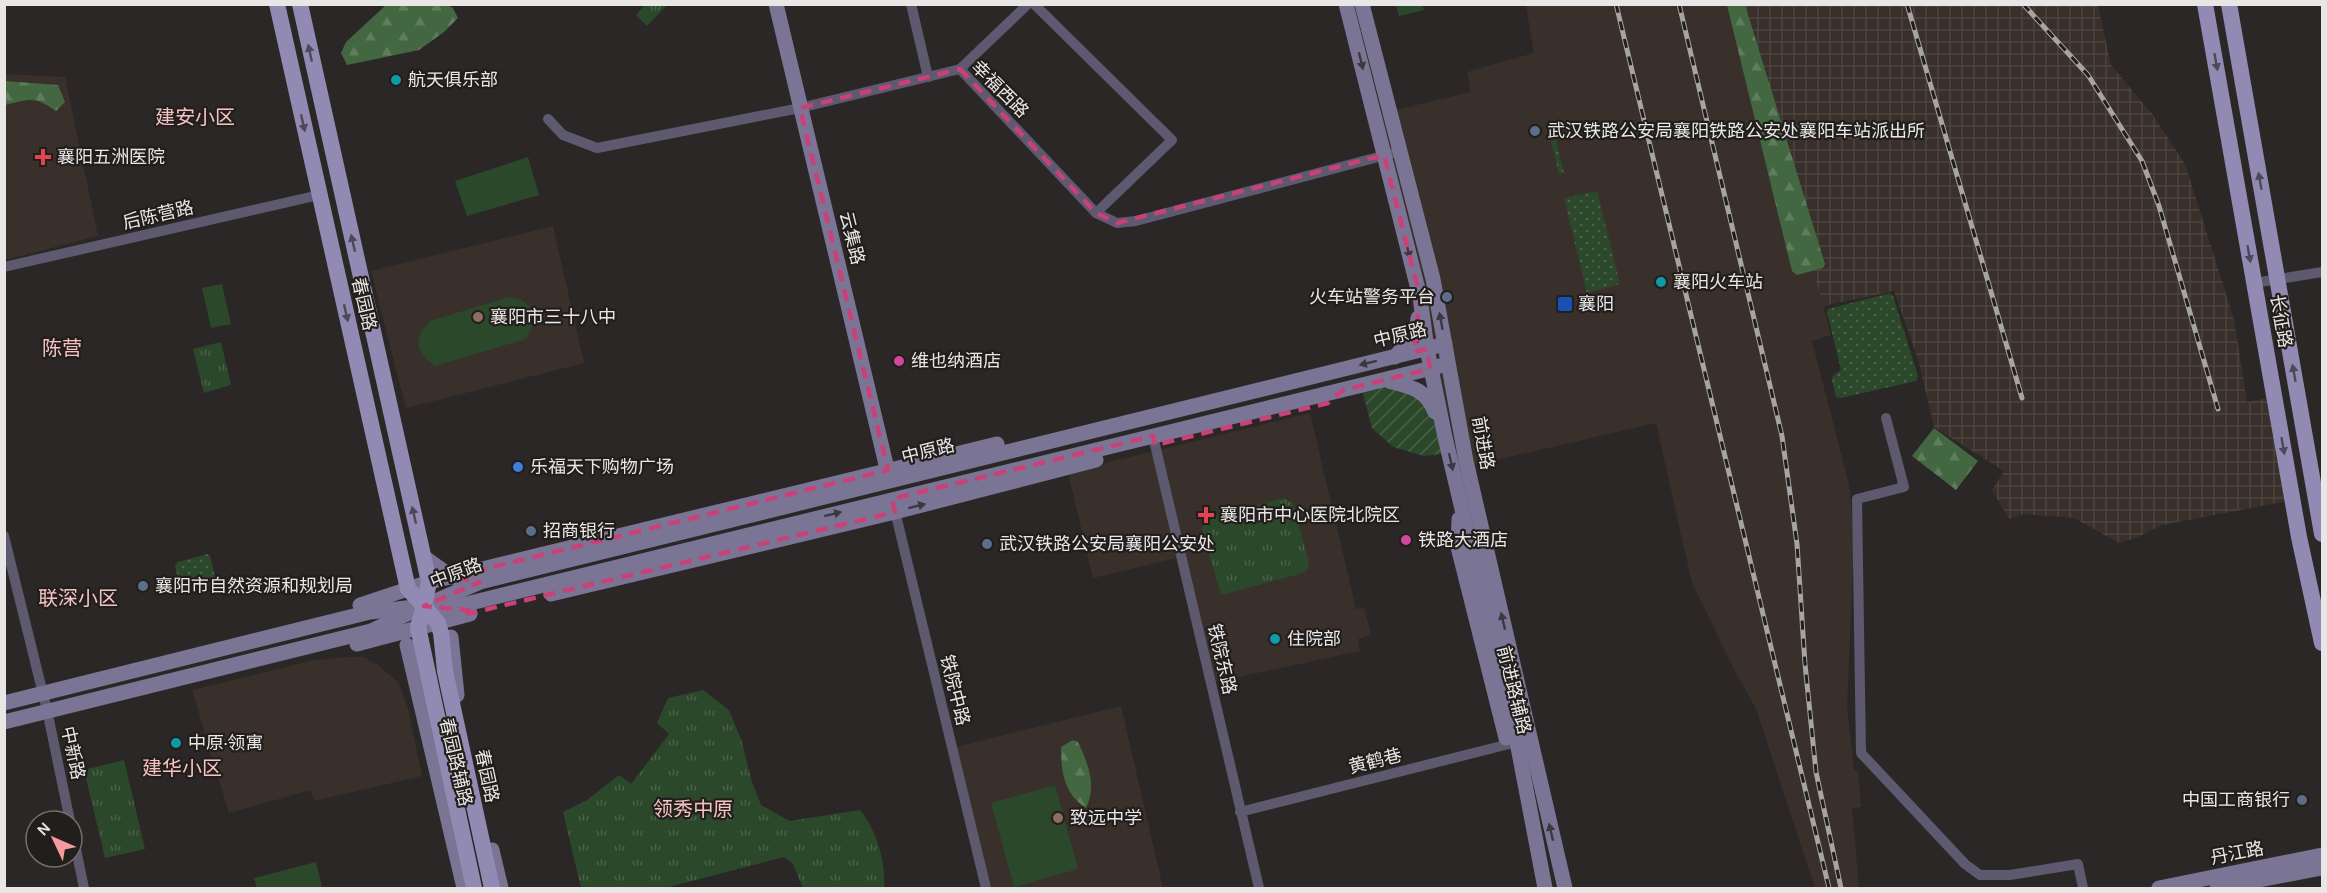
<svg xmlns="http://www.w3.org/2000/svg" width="2327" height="893" viewBox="0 0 2327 893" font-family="Karla,'Noto Sans SC',sans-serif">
<defs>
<pattern id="industrial-grid" width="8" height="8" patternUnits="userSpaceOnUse" patternTransform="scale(1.5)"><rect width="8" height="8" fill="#39302c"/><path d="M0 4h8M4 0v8" fill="none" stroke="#4c4440"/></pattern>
<pattern id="grass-dots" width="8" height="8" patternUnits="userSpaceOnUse" patternTransform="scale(1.5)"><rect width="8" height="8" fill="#2b482b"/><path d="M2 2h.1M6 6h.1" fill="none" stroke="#4a624a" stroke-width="1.8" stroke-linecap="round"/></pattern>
<pattern id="forest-firs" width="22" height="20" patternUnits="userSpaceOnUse" patternTransform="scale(1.5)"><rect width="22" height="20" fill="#426741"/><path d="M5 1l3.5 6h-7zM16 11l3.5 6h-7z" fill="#5d7d5c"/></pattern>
<pattern id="park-tufts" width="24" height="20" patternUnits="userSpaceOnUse" patternTransform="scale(1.5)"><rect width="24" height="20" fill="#2b482b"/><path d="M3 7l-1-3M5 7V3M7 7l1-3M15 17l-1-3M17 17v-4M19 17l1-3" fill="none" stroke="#4a624a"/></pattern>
<pattern id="garden-furrows" width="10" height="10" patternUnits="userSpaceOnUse" patternTransform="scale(1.5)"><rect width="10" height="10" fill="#2b482b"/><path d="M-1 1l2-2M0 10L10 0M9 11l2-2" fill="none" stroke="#4a624a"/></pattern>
</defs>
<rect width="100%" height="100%" fill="#2b2726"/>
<g fill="#39302c">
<path d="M1526,5H1739L1831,335L1812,341L1849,484L1854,538L1847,708L1854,770L1858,771L1861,807L1852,808L1859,888H1815L1756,709L1735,671L1692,583L1656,423L1461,468L1379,114L1471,92L1467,72L1534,53Z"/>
<path d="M5,74L65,77L98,236L5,260Z"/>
<path d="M553,226L584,363L406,408L371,271Z"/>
<path d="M1310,413L1356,609L1364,608L1371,635L1358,639L1360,651L1206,684L1177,558L1093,578L1068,472Z"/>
<path d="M350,657H363L378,665L399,683L408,709L422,776L314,801L311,790L229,813L192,690L315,660Z"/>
<path d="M1121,706L1163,888H986L952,748Z"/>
</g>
<path fill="url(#industrial-grid)" d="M1739,5H2098L2111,65L2152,114L2185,164L2234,319L2247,402L2274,397L2293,500L2162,525L2136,538L2119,543L2074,518L2024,514L2009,519L1992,490L2004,471L1934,427L1918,359L1894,291L1823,306Z"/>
<g fill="url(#grass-dots)">
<path d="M1556,140L1564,173L1559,174L1551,141Z"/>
<path d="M1597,191L1620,284L1587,293L1564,198Z"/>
<path d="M1890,293L1893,296L1918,376L1916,381L1841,398L1836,397L1832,380L1833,376L1841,370L1827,312L1828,309Z"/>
<path d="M207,554L210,556L216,580L214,585L186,594L181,591L175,566L178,562Z"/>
</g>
<g fill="url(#forest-firs)">
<path d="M386,5H447L453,8L458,18L444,32L419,50L347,65L341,53L346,42Z"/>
<path d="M1727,5H1745L1825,264L1823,268L1797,275L1792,271Z"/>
<path d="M5,81L58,85L65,102L56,111C35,96 29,99 5,105Z"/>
<path d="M1934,428L1978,461L1956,490L1912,456Z"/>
<path d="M1073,740L1078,742C1088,763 1097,786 1086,808C1064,794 1061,772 1061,747Z"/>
</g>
<g fill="url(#park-tufts)">
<path d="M645,5V4L667,5L647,26L636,15Z"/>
<path d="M221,342L231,385L204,393L193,349Z"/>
<path d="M1284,498L1293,504L1309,562L1308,569L1303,573L1221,595L1202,530L1203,522L1211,517Z"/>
<path d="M703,690L729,710L741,739L752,782L761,805L790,821L860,810C877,831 886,862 884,888H803L793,864L784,857L665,888H581L563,812L587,800L619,775L631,784L669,734L657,723L668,698Z"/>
<path d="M124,760L145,849L105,858L84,770Z"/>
</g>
<path fill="url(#garden-furrows)" d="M1386,380L1430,399L1449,453L1424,456L1393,447L1372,428L1361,386Z"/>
<g fill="#2b482b">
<path d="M1396,5H1422L1424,10L1399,16Z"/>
<path d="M528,157L539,195L467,216L455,181Z"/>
<path d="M222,284L231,324L211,328L202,288Z"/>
<path d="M509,297C534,300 540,318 526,339L435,366C415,351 413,340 430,321Z"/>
<path d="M1055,785L1078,869L1014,887L991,803Z"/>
<path d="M316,862L322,887L257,888L254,878Z"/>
</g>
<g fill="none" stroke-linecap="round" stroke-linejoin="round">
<g stroke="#5d596e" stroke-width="10">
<path d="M911,4L928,77"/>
<path d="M1034,4L1172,140L1096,213"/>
<path d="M960,69L1028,4"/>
<path d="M548,119L563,135L597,148L800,108L960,69L1096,213L1117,223L1136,221L1401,151"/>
<path d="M4,267L319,195"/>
<path d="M2254,283L2322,272"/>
<path d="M1886,418L1904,487L1857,499L1861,753L1965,864L1980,875H2010L2078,864L2083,888"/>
<path d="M1153,436L1259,888"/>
<path d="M894,507L986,888"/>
<path d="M4,536L47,710L70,821"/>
<path d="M1240,812L1517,742"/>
<path d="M72,830L84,888"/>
</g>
<g stroke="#7a7595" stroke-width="15">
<path d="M776,4L889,477"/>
<path d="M1346,4L1420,297L1427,349L1445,437L1517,742L1545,888"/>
<path d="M1362,4L1433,279L1466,461L1565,888"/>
<path d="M1395,357L1416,332L1418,318"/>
<path d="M1389,381C1411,387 1426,389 1435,412"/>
<path d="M1459,519L1458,547L1506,738"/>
<path d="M424,557L452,577L456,578"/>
<path d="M551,594L895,512L1096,460"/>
<path d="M360,605L429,582L997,444"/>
<path d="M451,637L457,695"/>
<path d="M357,644L470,614"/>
<path d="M407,645L464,888"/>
<path d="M4,703L370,612L424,606L480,582L1445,344"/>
<path d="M4,722L371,631L424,606L450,608L1448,364"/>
<path d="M492,850L501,888"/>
<path d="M2159,888L2322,855"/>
<path d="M2217,888L2322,868"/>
</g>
<g stroke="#918ab3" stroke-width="16">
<path d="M277,4L408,589L424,606L418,627L474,888"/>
<path d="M300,4L429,582L424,606L438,623L441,633L445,671L492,888"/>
<path d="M2205,4L2299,537L2322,643"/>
<path d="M2229,4L2322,534"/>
</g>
<defs>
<g id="rail">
<path d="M1616,4L1829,888"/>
<path d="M1679,4L1782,436L1797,544L1805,664L1816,772L1841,888"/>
<path d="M1907,4L2022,398"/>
<path d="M2023,4L2088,75L2142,161L2159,206L2218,409"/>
</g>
</defs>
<use href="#rail" stroke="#a7a4a3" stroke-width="5"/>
<use href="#rail" stroke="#211e1c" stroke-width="3" stroke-dasharray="9" stroke-linecap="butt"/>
</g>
<defs><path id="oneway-solid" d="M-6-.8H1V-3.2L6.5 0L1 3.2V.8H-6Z" transform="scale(1.5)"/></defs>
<g fill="#4e4958">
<use href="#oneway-solid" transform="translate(310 53) rotate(-102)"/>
<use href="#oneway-solid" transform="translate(2216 62) rotate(80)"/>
<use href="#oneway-solid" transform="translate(303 123) rotate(77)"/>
<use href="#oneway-solid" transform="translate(2260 181) rotate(-100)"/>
<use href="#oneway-solid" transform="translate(353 243) rotate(-103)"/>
<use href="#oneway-solid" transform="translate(2249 254) rotate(80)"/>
<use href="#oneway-solid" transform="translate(346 313) rotate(77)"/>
<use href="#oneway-solid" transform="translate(2294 373) rotate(-100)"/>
<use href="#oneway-solid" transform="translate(2283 446) rotate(80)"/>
<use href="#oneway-solid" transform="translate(414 515) rotate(-103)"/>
</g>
<g fill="#3c3840">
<use href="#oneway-solid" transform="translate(1361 61) rotate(76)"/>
<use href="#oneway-solid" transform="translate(1408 250) rotate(76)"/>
<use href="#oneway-solid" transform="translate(1441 321) rotate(-100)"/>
<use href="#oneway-solid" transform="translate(1368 363) rotate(166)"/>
<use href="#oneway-solid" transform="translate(1451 462) rotate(77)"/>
<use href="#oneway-solid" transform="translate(917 506) rotate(-14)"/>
<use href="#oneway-solid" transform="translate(833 514) rotate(-14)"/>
<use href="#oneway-solid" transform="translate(1503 621) rotate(-103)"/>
<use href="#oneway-solid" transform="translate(1551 832) rotate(-103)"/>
</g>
<path fill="none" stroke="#ca4177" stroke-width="4.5" stroke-dasharray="12 8" stroke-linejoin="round" d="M960,69L1096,213L1117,223L1384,155L1420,297L1414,352L1427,349L1430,369L1343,390L1328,403L1155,445L1153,436L892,499L895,512L463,615L469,610L424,606L480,582L452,577L888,470L800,108Z"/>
<g fill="#0f9aa8" stroke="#211e1c" stroke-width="2">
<circle cx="396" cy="80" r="6"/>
<circle cx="1661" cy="282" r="6"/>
<circle cx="1275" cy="639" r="6"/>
<circle cx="176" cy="743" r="6"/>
</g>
<g fill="#5c6f8a" stroke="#211e1c" stroke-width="2">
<circle cx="1535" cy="131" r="6"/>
<circle cx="1447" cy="297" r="6"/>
<circle cx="531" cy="531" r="6"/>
<circle cx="987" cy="544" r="6"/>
<circle cx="143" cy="586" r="6"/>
<circle cx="2302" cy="800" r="6"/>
</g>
<g fill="#e0444e" stroke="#211e1c" stroke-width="2">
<path d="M40 148h6v6h6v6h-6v6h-6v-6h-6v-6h6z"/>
<path d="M1203 506h6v6h6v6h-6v6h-6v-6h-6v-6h6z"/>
</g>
<rect fill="#1a4fb4" stroke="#211e1c" stroke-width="2" x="1557" y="296" width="16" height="16" rx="3"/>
<g fill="#8d6e63" stroke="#211e1c" stroke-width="2">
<circle cx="478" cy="317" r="6"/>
<circle cx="1058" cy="818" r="6"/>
</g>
<g fill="#d1479c" stroke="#211e1c" stroke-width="2">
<circle cx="899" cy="361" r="6"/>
<circle cx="1406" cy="540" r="6"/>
</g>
<circle fill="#3f7fe0" stroke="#211e1c" stroke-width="2" cx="518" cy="467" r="6"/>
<g text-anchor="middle" stroke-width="4.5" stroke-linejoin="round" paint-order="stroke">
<g font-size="18" fill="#e9e7e6" stroke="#211e1c" text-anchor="start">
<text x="408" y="86">航天俱乐部</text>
<text x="1547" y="137">武汉铁路公安局襄阳铁路公安处襄阳车站派出所</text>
<text x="57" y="163">襄阳五洲医院</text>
<text x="1673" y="288">襄阳火车站</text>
<text x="1435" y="303" text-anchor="end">火车站警务平台</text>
<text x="1578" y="310">襄阳</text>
<text x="490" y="323">襄阳市三十八中</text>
<text x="911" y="367">维也纳酒店</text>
<text x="530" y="473">乐福天下购物广场</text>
<text x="1220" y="521">襄阳市中心医院北院区</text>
<text x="543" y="537">招商银行</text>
<text x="1418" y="546">铁路大酒店</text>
<text x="999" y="550">武汉铁路公安局襄阳公安处</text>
<text x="155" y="592">襄阳市自然资源和规划局</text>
<text x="1287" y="645">住院部</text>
<text x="188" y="749">中原·领寓</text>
<text x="2290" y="806" text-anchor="end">中国工商银行</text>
<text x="1070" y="824">致远中学</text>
</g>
<g font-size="18" fill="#e9e7e6" stroke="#211e1c">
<text transform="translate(1000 89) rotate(45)" y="6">幸福西路</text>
<text transform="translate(158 215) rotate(-13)" y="6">后陈营路</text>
<text transform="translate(852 238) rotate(76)" y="6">云集路</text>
<text transform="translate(364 304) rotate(77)" y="6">春园路</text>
<text transform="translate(2281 321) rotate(80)" y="6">长征路</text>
<text transform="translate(1400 335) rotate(-14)" y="6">中原路</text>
<text transform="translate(1483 443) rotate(80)" y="6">前进路</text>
<text transform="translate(928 451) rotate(-14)" y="6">中原路</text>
<text transform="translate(456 573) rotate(-21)" y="6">中原路</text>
<text transform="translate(1222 659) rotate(77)" y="6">铁院东路</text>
<text transform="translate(955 690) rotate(76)" y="6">铁院中路</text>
<text transform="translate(1514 690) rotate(76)" y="6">前进路辅路</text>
<text transform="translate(73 753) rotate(78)" y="6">中新路</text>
<text transform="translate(1375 761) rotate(-14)" y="6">黄鹤巷</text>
<text transform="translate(456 762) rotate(77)" y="6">春园路辅路</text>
<text transform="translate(487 776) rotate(78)" y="6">春园路</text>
<text transform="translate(2237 853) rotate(-11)" y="6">丹江路</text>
</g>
<g font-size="20" fill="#f6c2c2" stroke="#211e1c">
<text x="195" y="124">建安小区</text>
<text x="62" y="355">陈营</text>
<text x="78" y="605">联深小区</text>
<text x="182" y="775">建华小区</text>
<text x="693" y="816">领秀中原</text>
</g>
</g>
<rect width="2327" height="893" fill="none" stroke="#e9e7e6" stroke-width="12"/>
<g transform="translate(54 839) rotate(314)"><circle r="28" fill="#211e1c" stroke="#716e6d" stroke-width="1.5"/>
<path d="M0-4.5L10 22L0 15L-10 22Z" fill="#f59b9e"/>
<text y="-9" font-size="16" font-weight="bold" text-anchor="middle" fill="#e9e7e6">N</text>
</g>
</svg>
